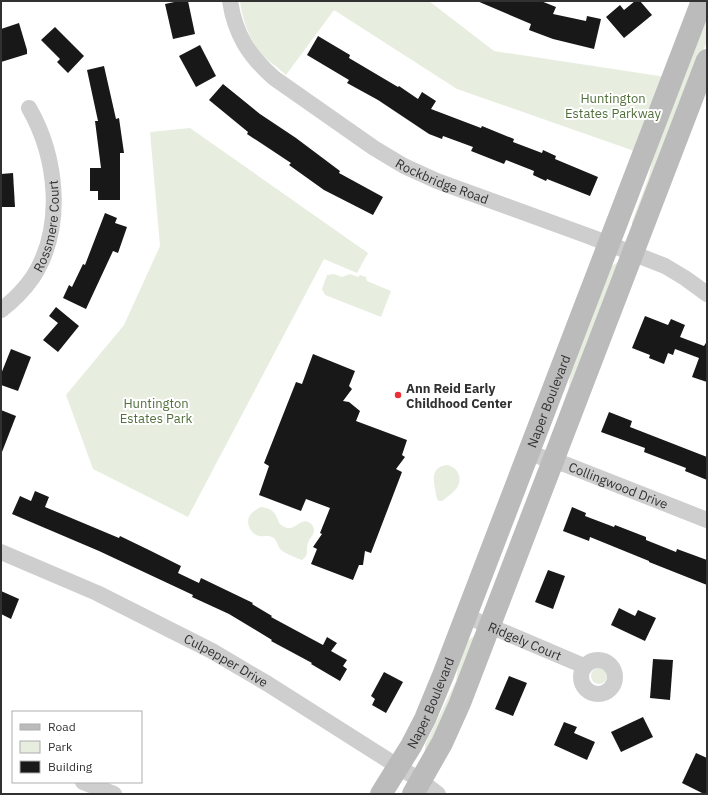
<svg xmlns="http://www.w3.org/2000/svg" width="708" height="795" viewBox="0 0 708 795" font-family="'IBM Plex Sans',sans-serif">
<rect width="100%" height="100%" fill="#fff"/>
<g fill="#e7eedf">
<path d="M240,1H429L494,51L666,77L637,152L457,89L334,10L286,75C279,68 269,62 262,55C250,40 242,20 240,1Z"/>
<path d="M707,8V41L637,224L635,226L632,224V222L648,179L658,136Z"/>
<path d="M190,128L368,253L357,273L324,259L188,517L93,469L66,395L124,325L160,246L150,132Z"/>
<path d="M619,261L556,424L569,386L570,372L607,273L612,266Z"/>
<path d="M334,274L342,277L350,274L358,277L360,275L366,277L367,281L391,291L381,317L325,295L322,289L327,275Z"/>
<path d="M448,465C458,468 463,478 457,488C453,493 447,497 442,501H439L437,499C435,486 427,466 448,465Z"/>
<path d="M261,507C272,508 276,513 279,523C281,525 284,527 287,528C293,529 297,524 302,522C308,519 315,525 314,532C313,536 309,539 308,543C305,552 310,554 302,560C298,559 282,552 280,549C277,545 277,539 272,537C268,535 263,537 259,536C251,534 246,524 249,517C251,512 257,509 261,507Z"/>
<path d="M474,636H477V638L427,750H425V745L456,681L460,652L466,642Z"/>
<circle cx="599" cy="676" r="8"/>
</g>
<g fill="#181818">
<path d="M179,1H188L195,34L173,39L165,4Z"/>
<path d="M477,1H541L556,7L553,14L586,21L587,16L601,19L594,49L553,39L529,30L531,24Z"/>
<path d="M635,1H640L652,15L624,38L606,17L620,5L624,10Z"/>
<path d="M19,23L27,50V54L1,62V29Z"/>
<path d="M55,27L84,56L68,73L57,62L60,59L41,40Z"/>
<path d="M318,36L350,55L349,58L398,87L399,86L418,99L422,92L436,101L431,109L481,128L482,126L514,139L513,142L542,153L543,150L556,156L555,159L598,177L590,196L547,179L546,181L533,175L534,171L506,160L504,164L471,151L473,147L443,136L442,139L429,134L378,100L347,83L349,80L307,55Z"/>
<path d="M200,45L216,76L196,87L179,56Z"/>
<path d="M104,66L116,119L119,118L124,153H120V200H98V191H90V168H101L95,121H98L87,70Z"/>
<path d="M223,84L260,114L296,138L340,171L339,173L383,197L373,215L324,190L289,165L291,163L247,134L248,132L209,100Z"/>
<path d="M13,173L15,207H1V174Z"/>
<path d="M105,213L117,218L115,223L127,227L118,253L113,251L86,309L63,298L69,285L72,287L83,264L85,265Z"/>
<path d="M56,307L79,326L58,352L43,340L58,323L49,316Z"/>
<path d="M645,316L668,325L671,319L685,325L680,337L704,346L707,341V382L692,377L699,358L675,349L673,355L668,353L664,364L649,358L650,355L632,348Z"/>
<path d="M11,349L31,357L18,391L1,385V374Z"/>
<path d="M313,354L355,371L349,386L352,389L343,401L349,402L360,411L356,421L407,440L402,455L405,457L396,469L402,472L371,553L365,551L363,565H359L353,580L311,564L317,549L313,547L322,534L320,533L330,508L306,499L301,511L259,495L269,466L264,463L296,382L302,384Z"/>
<path d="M1,410L16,416L2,452H1Z"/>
<path d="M609,412L632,421L630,427L707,457V480L685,471L686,468L644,452L645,448L601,432Z"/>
<path d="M35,491L49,497L45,507L119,538L120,536L151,551L181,566L178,573L199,583L201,578L253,603L252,604L272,616L271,617L323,645L327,637L337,643L331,651L347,660L343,666L347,669L340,681L311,664L312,663L271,641L272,640L229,614L192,597L193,595L99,551L12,514L20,496L31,501Z"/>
<path d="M572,507L586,513L585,516L614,527L615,525L646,537V540L676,552L677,549L707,560V585L649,562V561L590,537L589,541L563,531Z"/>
<path d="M548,570L565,576L553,609L535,602Z"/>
<path d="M1,591L19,599L11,619L1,614Z"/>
<path d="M619,608L635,616L638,610L656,618L645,641L611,625Z"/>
<path d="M653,659L673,660L670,700L650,698Z"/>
<path d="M384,672L403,682L386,713L372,705L375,699L371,696Z"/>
<path d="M509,676L527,683L513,716L495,709Z"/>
<path d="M643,717L653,737L621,752L611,732Z"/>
<path d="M564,722L577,727L574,733L595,742L587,760L554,745Z"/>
<path d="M696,753L707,758V794H704L682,783Z"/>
</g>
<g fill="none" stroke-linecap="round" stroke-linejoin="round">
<g stroke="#cecece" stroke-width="16">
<path id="s1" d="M230,1C235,34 249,56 274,78L374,148L404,166L437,181L591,237L665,266L685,278L707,294"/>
<path id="s2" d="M1,310C13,301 24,290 33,277C65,227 57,157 29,108"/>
<path id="s3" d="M528,453L567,465L707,520"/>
<path id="s4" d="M1,552L97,593L212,651L268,684L421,781L438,794"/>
<path id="s5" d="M466,616L584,666"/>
<circle cx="598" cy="677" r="17"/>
<path d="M83,782L114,794"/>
</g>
<g stroke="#bbb" stroke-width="22">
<path id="s6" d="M381,794L411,746L425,719L444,673L702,1"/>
<path d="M413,794L442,743L460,703L707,60"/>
</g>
</g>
<circle fill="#eb303a" stroke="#fff" stroke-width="1.5" cx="398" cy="395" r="4"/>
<g text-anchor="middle" stroke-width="4" stroke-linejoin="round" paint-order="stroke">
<g font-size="13" fill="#536f3c" stroke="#fff">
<text x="613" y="103">Huntington<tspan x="613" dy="15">Estates Parkway</tspan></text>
<text x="156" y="408">Huntington<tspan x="156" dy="15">Estates Park</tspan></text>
</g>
<g font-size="13" fill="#313131" stroke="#fff">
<text dy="5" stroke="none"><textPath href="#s1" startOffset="289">Rockbridge Road</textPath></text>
<text dy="5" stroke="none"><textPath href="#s2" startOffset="100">Rossmere Court</textPath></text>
<text dy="5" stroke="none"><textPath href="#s6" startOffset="428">Naper Boulevard</textPath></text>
<text dy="5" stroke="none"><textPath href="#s3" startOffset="96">Collingwood Drive</textPath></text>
<text dy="5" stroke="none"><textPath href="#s5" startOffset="64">Ridgely Court</textPath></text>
<text dy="5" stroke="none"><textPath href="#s4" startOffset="250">Culpepper Drive</textPath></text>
<text dy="5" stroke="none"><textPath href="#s6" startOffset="104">Naper Boulevard</textPath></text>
</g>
<g font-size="13" font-weight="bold" fill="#313131" stroke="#fff" text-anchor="start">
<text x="406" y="393">Ann Reid Early<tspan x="406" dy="15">Childhood Center</tspan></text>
</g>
</g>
<rect width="708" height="795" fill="none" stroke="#313131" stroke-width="4"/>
<rect x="12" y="711" width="130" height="72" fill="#ffffff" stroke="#adadad"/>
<rect x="20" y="724" width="20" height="6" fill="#bbbbbb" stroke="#adadad"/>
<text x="48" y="731" font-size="12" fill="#313131">Road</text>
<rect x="20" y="741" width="20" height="12" fill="#e7eedf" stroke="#adadad"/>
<text x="48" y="751" font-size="12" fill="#313131">Park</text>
<rect x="20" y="761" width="20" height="12" fill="#181818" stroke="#adadad"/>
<text x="48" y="771" font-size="12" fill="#313131">Building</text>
</svg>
